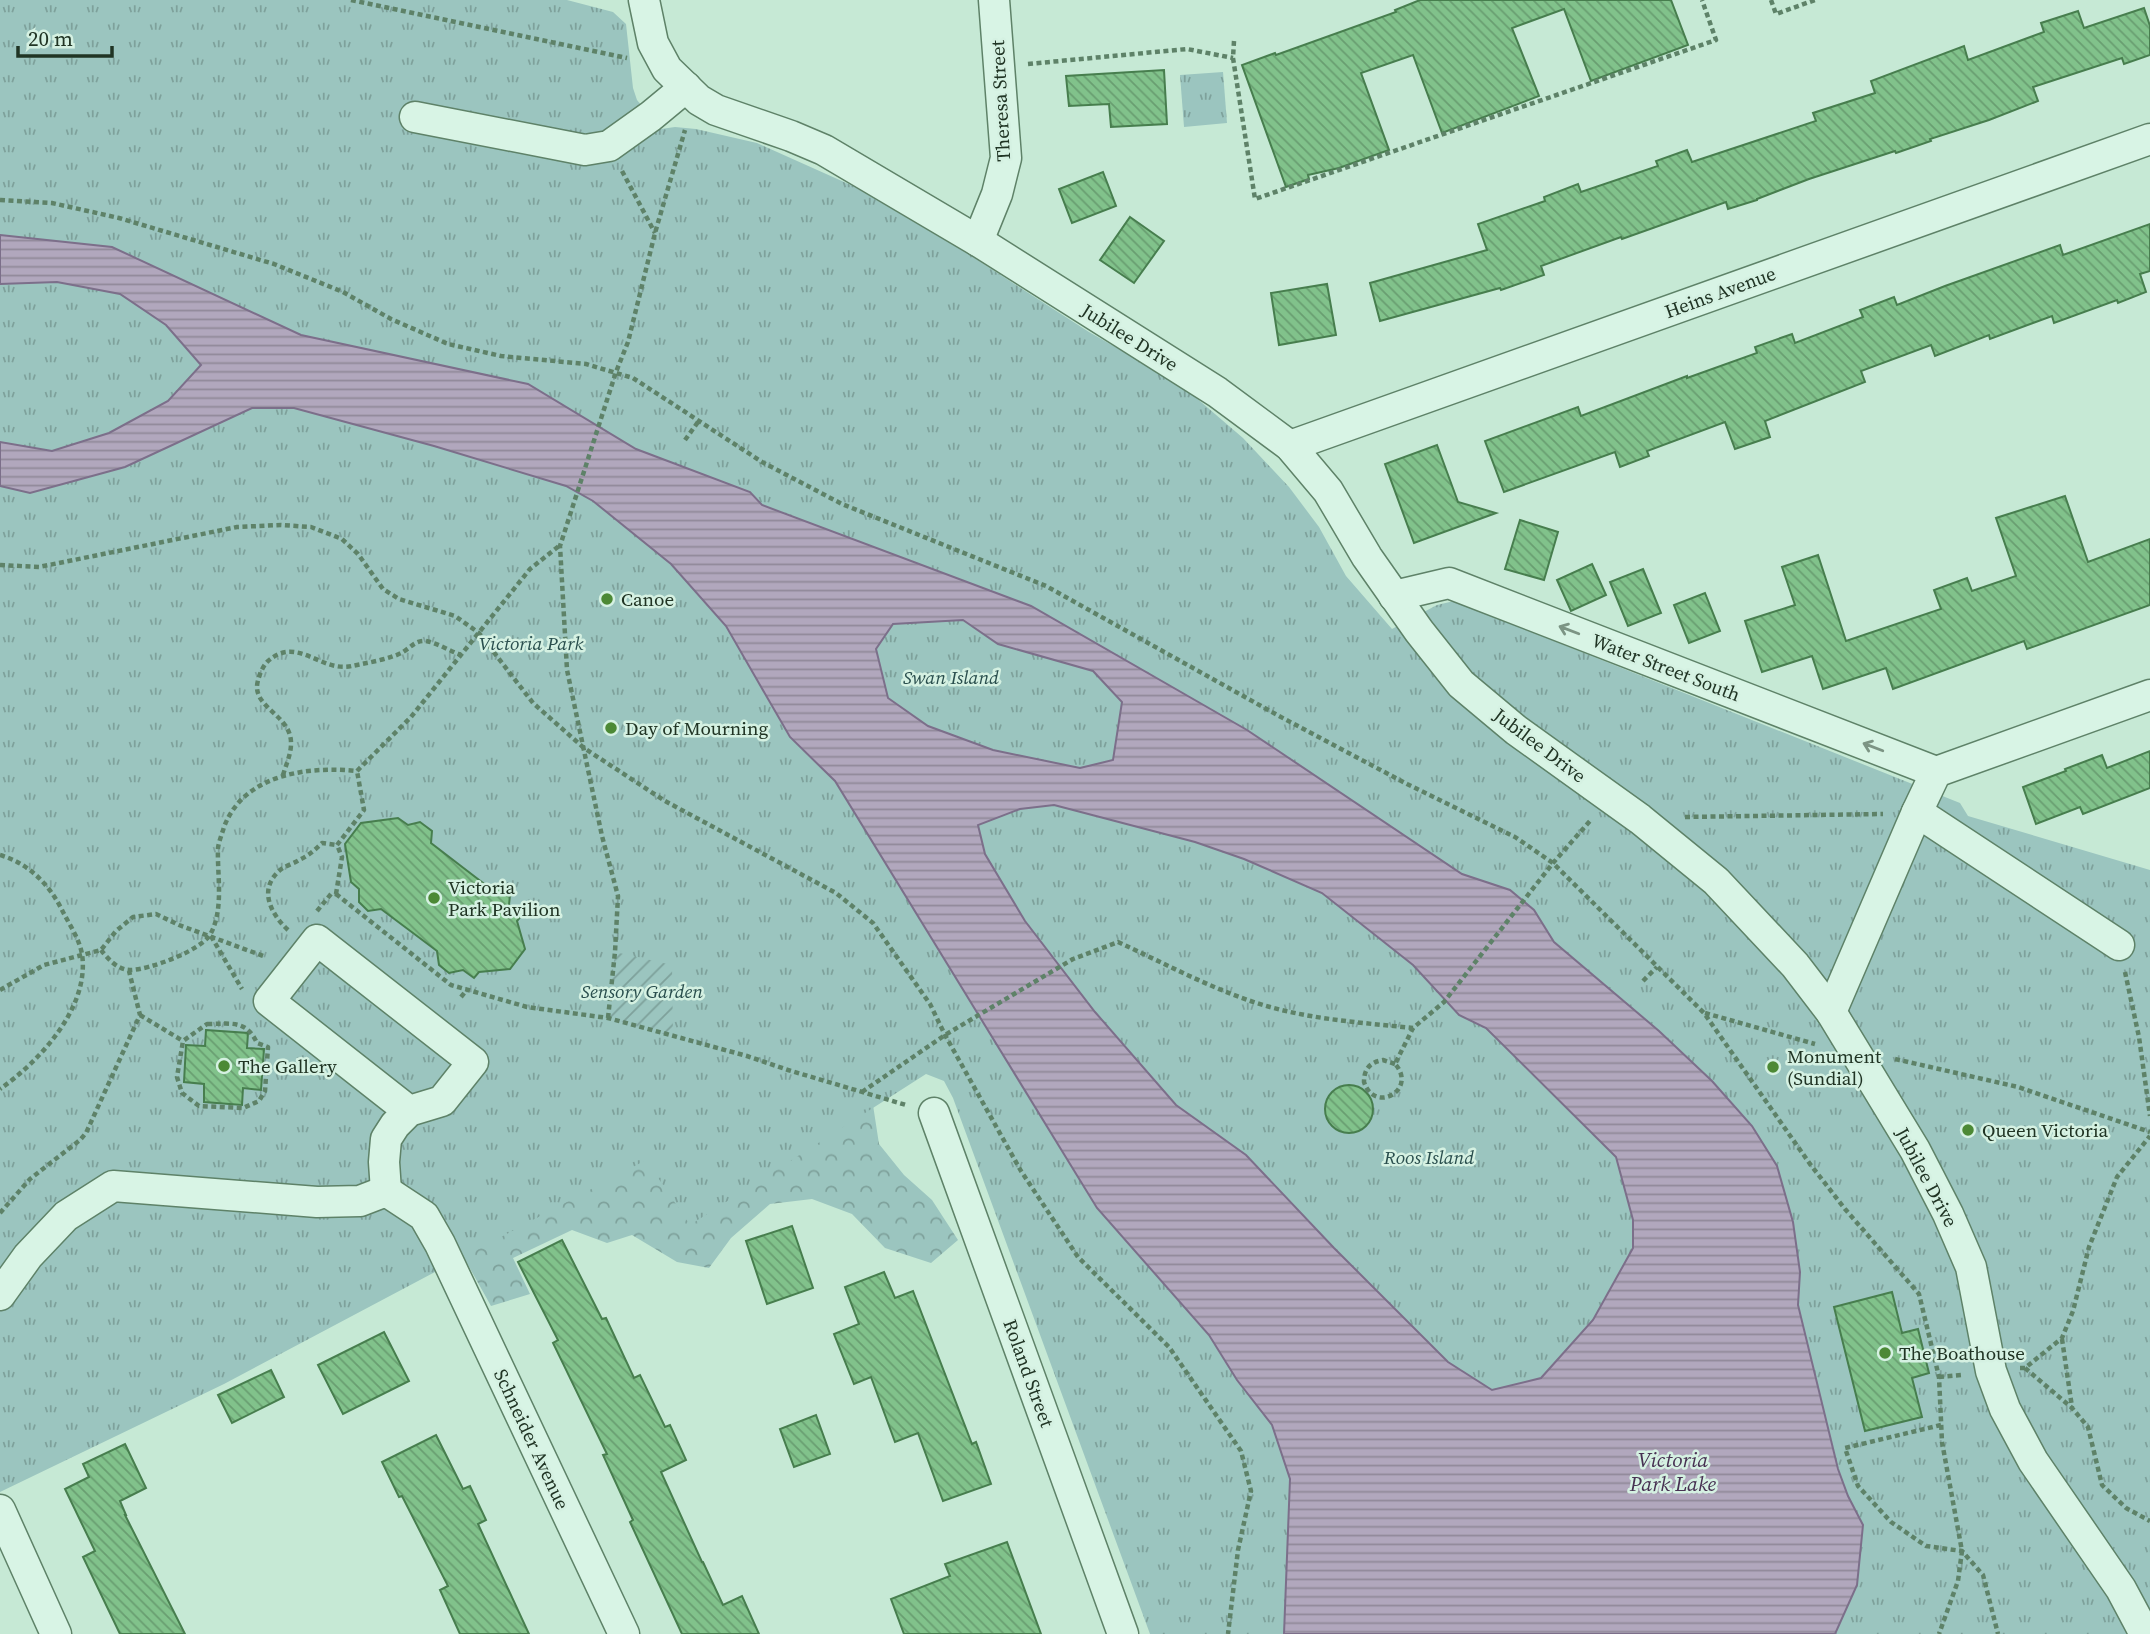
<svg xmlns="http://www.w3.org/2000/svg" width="2150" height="1634" viewBox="0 0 2150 1634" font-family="'Source Serif 4',serif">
<defs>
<pattern id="forest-crowns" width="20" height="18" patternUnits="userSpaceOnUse" patternTransform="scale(1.75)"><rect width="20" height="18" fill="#9bc5bf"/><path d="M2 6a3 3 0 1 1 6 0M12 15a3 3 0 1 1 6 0" fill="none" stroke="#7ea19b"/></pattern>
<pattern id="park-tufts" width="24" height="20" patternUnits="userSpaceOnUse" patternTransform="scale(1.75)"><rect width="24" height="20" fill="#9bc5bf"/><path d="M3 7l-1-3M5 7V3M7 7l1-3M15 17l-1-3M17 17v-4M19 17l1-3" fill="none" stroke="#7ea19b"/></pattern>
<pattern id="garden-furrows" width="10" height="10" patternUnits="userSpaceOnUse" patternTransform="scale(1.75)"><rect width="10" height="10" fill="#9bc5bf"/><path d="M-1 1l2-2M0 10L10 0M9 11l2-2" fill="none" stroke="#7ea19b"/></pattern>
<pattern id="water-rules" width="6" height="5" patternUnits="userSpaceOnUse" patternTransform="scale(1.75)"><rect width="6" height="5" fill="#b1a7bd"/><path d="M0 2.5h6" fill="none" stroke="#908999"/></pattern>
<pattern id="building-back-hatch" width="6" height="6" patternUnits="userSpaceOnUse" patternTransform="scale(1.75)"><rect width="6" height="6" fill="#81c28b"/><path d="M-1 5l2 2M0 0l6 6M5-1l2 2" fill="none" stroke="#699e71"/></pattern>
</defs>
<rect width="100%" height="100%" fill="#c6e9d5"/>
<path fill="url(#forest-crowns)" d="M873,1105L879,1144L904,1175L932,1200L958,1240L931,1263L885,1248L852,1214L812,1199L770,1204L731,1238L709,1268L677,1262L632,1235L607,1243L572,1230L513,1258L530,1294L491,1306L463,1256L422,1131Z"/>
<g fill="url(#park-tufts)">
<path d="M0,0H567L613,12L626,24L633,88L637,100L661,129L675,127L696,129L757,143L853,186L965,252L1089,332L1180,384L1243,438L1289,487L1319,527L1346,576L1392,629L1437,605L1454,601L1960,803L1968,816L2150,870V1634H1150L953,1098L944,1081L926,1074L690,1225L646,1160L224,1384L0,1492Z"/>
<path d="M1223,72L1227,123L1184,127L1180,75Z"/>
</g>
<path fill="url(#garden-furrows)" d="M615,952L672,965L673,1037L608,1018Z"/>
<path fill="url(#water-rules)" stroke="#7c6f8a" stroke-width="2" fill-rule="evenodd" d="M0,235L112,247L301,335L528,384L636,449L750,492L762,505L1031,606L1247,730L1462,874L1510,890L1534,910L1554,942L1659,1031L1712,1081L1752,1126L1777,1166L1793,1222L1800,1272L1798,1305L1838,1469L1848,1496L1863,1525L1857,1585L1835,1634H1284L1290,1479L1272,1425L1237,1380L1209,1335L1097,1208L835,781L790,737L726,626L671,564L593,501L566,486L434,446L294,408H252L125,467L30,493L0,486V442L52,451L109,433L168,401L201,365L166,325L120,294L57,282L0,284ZM963,620L998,644L1093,671L1122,702L1113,760L1080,768L993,750L928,726L888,698L876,649L893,624ZM1054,805L1195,842L1244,859L1322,893L1413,965L1459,1015L1486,1028L1616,1157L1633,1220V1248L1593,1320L1541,1378L1492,1390L1448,1362L1334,1248L1246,1155L1176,1105L1095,1012L1025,921L985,854L978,825L1020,809Z"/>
<g fill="url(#building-back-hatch)" stroke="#477e4e" stroke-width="2">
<path d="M1420,0H1671L1688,45L1591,81L1564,9L1512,28L1539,96L1442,133L1413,55L1361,73L1389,150L1339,168L1308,175L1309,179L1286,187L1242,65L1275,53L1276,55L1396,12L1395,10Z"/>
<path d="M2144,8L2150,26V55L2124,64L2122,58L2033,87L2038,101L1989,120L1930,139L1931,141L1896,153L1895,151L1809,179L1757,199V200L1728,209L1726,202L1622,239L1621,237L1541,266L1544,275L1501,290L1500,288L1380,321L1370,283L1487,250L1478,224L1545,201L1544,197L1578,184L1581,192L1658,166L1656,161L1687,150L1692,162L1816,121L1813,113L1875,93L1871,81L1964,46L1968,60L2044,32L2041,23L2078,11L2084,28Z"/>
<path d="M1164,70L1167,124L1111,127L1109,104L1069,106L1066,76Z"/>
<path d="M1103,172L1116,206L1072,223L1059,189Z"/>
<path d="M1130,217L1164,241L1134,283L1100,260Z"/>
<path d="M2150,224V271L2140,274L2146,292L2118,303L2117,300L2054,323L2052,316L1990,339L1989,335L1935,356L1931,345L1861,371L1865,382L1765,421L1770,437L1735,449L1725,422L1647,451L1649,456L1620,467L1615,452L1504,492L1485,441L1578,407L1581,416L1687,376V378L1757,353L1755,347L1792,334L1795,343L1863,317L1860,310L1894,297L1897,305L1945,286L2060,245L2063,255Z"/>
<path d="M1327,284L1336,335L1279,345L1271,293Z"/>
<path d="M1437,445L1458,502L1496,513L1414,543L1385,464Z"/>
<path d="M2065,496L2088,562L2150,539V605L2027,649L2024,641L1893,689L1886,668L1823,689L1812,656L1762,672L1745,621L1795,605L1782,567L1818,555L1846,641L1941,609L1934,590L1967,578L1972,591L2016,576L1996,518Z"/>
<path d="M1520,520L1558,532L1544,580L1505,569Z"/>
<path d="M1592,564L1606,595L1571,611L1557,580Z"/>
<path d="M1643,569L1661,613L1628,626L1610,582Z"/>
<path d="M1705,593L1720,631L1689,643L1674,605Z"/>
<path d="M2150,751V788L2083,814L2080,807L2036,824L2023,787L2066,771L2065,769L2102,755L2107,768Z"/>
<path d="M398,818L408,825L420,822L432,831L431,843L487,886L497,884L510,895L509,905L522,915L517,921L525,949L510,969L479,972L474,978L463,970L449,973L439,965L437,951L381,909L368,911L359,902V889L351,882L345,844L361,823Z"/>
<path d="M206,1030L248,1033L247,1048L264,1049L261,1090L243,1088L242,1105L204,1102V1084L184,1082L186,1045L205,1046Z"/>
<circle cx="1349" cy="1109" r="24"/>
<path d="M792,1226L813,1288L767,1304L746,1241Z"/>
<path d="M562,1240L602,1319L606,1318L634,1378L640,1375L665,1427L670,1425L686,1460L661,1472L702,1562H703L723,1605L742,1596L759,1634H682L630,1522L633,1520L603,1455L607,1454L553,1343L558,1340L518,1262Z"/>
<path d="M884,1272L895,1298L913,1291L972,1444L976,1442L991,1484L943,1501L918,1433L895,1442L871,1377L854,1384L834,1334L859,1324L845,1287Z"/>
<path d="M1892,1292L1902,1333L1918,1329L1929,1373L1912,1378L1922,1417L1865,1431L1834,1307Z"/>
<path d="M384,1332L409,1381L343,1414L318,1365Z"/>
<path d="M271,1370L284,1397L232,1423L218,1395Z"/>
<path d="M816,1415L830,1454L794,1467L780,1429Z"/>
<path d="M436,1435L463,1489L470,1486L486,1520L478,1524L529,1634H460L440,1590L448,1586L402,1496L399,1497L382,1462Z"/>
<path d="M125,1444L146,1488L120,1501L126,1515H125L185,1634H120L83,1557L95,1551L65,1489L89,1477L83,1464Z"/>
<path d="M1007,1542L1041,1634H904L891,1599L950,1576L945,1564Z"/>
</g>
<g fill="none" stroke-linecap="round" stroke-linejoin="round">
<defs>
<g id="minor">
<path d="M644,0L653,43L667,69L699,100L716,110L791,136L824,150L978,241L1217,392L1290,446L1328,491L1367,557L1419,631L1461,684L1516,730L1640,819L1716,881L1795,965L1831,1012L1915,1150L1948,1214L1971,1267L1991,1371L2005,1409L2033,1461L2121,1589L2145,1634"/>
<path d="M415,117L585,150L609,146L651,116L686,87"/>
<path d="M978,241L997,194L1006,158L994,0"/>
<path d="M1290,446L2150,139"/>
<path d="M1394,596L1449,583L1936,772"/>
<path d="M1917,812L2119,945"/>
<path d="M1831,1012L1917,812L1936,772L2150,695"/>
<path d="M934,1113L1123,1634"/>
<path d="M386,1191L384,1162L386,1139L395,1125L409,1111L442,1101L473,1062L317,940L269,1001L409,1111"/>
<path d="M0,1295L28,1256L66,1216L113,1186L317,1202L360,1201L386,1191L424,1216L440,1244L624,1634"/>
<path d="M0,1510L56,1634"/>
</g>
</defs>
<use href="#minor" stroke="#5e8268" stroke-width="33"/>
<g stroke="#5e8268" stroke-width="4.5" stroke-dasharray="5 3.5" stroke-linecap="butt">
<path d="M351,0L627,58"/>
<path d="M1771,0L1776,14L1815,0"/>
<path d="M1234,41L1233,58L1255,199L1716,40L1702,0"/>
<path d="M1028,64L1187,49L1233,58"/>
<path d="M622,171L655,233"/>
<path d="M0,200L52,203L119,218L274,264L343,292L391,319L448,344L501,356L586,364L633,378L762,462L842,504L1046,586L1279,716L1407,784L1515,837L1553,863L1704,1013L1810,1164L1845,1209L1919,1294L1939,1377L1942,1442L1962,1551L1958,1581L1939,1634"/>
<path d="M685,440L698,422"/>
<path d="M0,565L39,567L237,527L281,525L311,527L342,539L358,554L383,589L399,599L455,616L479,633L533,703L584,748L665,801L836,893L873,923L930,1004L945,1035L1021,1171L1078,1257L1169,1347L1241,1451L1251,1491L1238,1550L1228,1634"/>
<path d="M357,771L411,717L530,569L559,546"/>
<path d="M283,775C286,765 291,754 291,744C292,717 257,709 257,687C257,680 262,667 267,662C297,634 320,673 352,666C366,663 391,659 403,652C411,647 416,640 426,641C437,643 450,651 461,655"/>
<path d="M1685,817L1883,814"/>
<path d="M337,845L364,810L357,771"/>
<path d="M0,855C28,863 49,884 62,910C69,924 79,938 82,954C90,1007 40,1061 0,1089"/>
<path d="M336,894L451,985L527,1007L608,1018L747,1056L788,1070L906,1105"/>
<path d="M336,894L342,857L337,845"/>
<path d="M317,911L331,894H336"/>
<path d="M288,930C271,914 258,890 279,871C284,866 293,864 299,860C308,856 315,850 322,843L337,845"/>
<path d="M211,936L242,989"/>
<path d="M101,950C108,959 118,970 130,970C149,970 203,950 211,933C224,908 217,875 218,848C219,841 222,834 224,827C244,774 307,766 357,771"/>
<path d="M2125,972L2139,1037L2150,1116"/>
<path d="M1643,981L1657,967"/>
<path d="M0,990L44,965L101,950L116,931L133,917L156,914L179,925L266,957"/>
<path d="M461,997L466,991"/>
<path d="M1705,1013L1815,1044"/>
<path d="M140,1015L183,1041"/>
<path d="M608,1018L615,952L618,896L602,836L567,670L560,546L616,372L628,342L655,233L685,130"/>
<path d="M207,1024C230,1024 246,1019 257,1043L268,1047L265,1091L259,1101L243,1108L199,1106L182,1093L177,1077L183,1041Z"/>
<path d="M1895,1059L2018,1087L2150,1132"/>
<path d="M1395,1064L1383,1060C1370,1062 1364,1069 1364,1082C1375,1115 1418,1089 1395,1064L1413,1028"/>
<path d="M862,1092L945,1035L1073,959L1118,942C1166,964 1219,993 1270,1007C1317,1020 1365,1023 1413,1028L1444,1002L1553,863L1590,821"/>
<path d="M0,1213L30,1179L80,1140L86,1133L140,1015L129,971"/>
<path d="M2062,1339L2072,1407"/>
<path d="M2020,1368H2025L2062,1338L2073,1311L2089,1247L2117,1177L2150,1136"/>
<path d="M2025,1368L2072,1408L2088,1427L2102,1485L2126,1508L2150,1521"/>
<path d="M1939,1377L1962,1375"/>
<path d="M1941,1425L1845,1448L1858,1486L1891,1522L1926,1546L1962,1551L1983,1575L1998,1634"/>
</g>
<use href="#minor" stroke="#d8f4e5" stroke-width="30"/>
</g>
<defs><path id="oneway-shaft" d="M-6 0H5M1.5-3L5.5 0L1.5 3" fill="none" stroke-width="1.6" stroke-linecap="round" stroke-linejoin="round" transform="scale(1.75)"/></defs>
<g stroke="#7c9484">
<use href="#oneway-shaft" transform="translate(1569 630) rotate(-159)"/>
<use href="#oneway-shaft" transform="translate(1873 747) rotate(-159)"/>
</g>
<g fill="#4c8935" stroke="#d5f1e2" stroke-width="2.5">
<circle cx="607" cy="599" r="7"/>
<circle cx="611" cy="728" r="7"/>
<circle cx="434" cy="898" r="7"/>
<circle cx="224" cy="1066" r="7"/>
<circle cx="1773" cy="1067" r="7"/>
<circle cx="1968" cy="1130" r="7"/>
<circle cx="1885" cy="1353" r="7"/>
</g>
<g text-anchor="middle" stroke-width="5" stroke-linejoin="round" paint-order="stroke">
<g font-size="19" fill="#203424" stroke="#d5f1e2">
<text transform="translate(1000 101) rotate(-93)" y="7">Theresa Street</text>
<text transform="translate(1720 292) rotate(-20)" y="7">Heins Avenue</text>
<text transform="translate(1130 337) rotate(32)" y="7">Jubilee Drive</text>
<text transform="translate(1666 667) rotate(21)" y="7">Water Street South</text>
<text transform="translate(1540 745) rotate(37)" y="7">Jubilee Drive</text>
<text transform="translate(1927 1177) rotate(62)" y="7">Jubilee Drive</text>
<text transform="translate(1029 1373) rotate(70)" y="7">Roland Street</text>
<text transform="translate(532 1439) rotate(65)" y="7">Schneider Avenue</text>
</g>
<g font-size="19" fill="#203424" stroke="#d5f1e2" text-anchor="start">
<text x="621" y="606">Canoe</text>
<text x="625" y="735">Day of Mourning</text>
<text x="448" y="894">Victoria<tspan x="448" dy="22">Park Pavilion</tspan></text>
<text x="1787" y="1063">Monument<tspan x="1787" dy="22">(Sundial)</tspan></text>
<text x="238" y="1073">The Gallery</text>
<text x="1982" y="1137">Queen Victoria</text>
<text x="1899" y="1360">The Boathouse</text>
</g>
<g font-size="19" font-style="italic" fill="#294e4d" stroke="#d5f1e2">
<text x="531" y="650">Victoria Park</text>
<text x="951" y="684">Swan Island</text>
<text x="642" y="998">Sensory Garden</text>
<text x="1429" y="1164">Roos Island</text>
</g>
<g font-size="21" font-style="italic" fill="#473152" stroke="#d5f1e2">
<text x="1673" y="1467">Victoria<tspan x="1673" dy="24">Park Lake</tspan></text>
</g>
</g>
<path d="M18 46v10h94v-10" fill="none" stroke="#203424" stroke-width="3.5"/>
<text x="28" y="46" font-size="21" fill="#203424" stroke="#d5f1e2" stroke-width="5" paint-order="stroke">20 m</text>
</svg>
